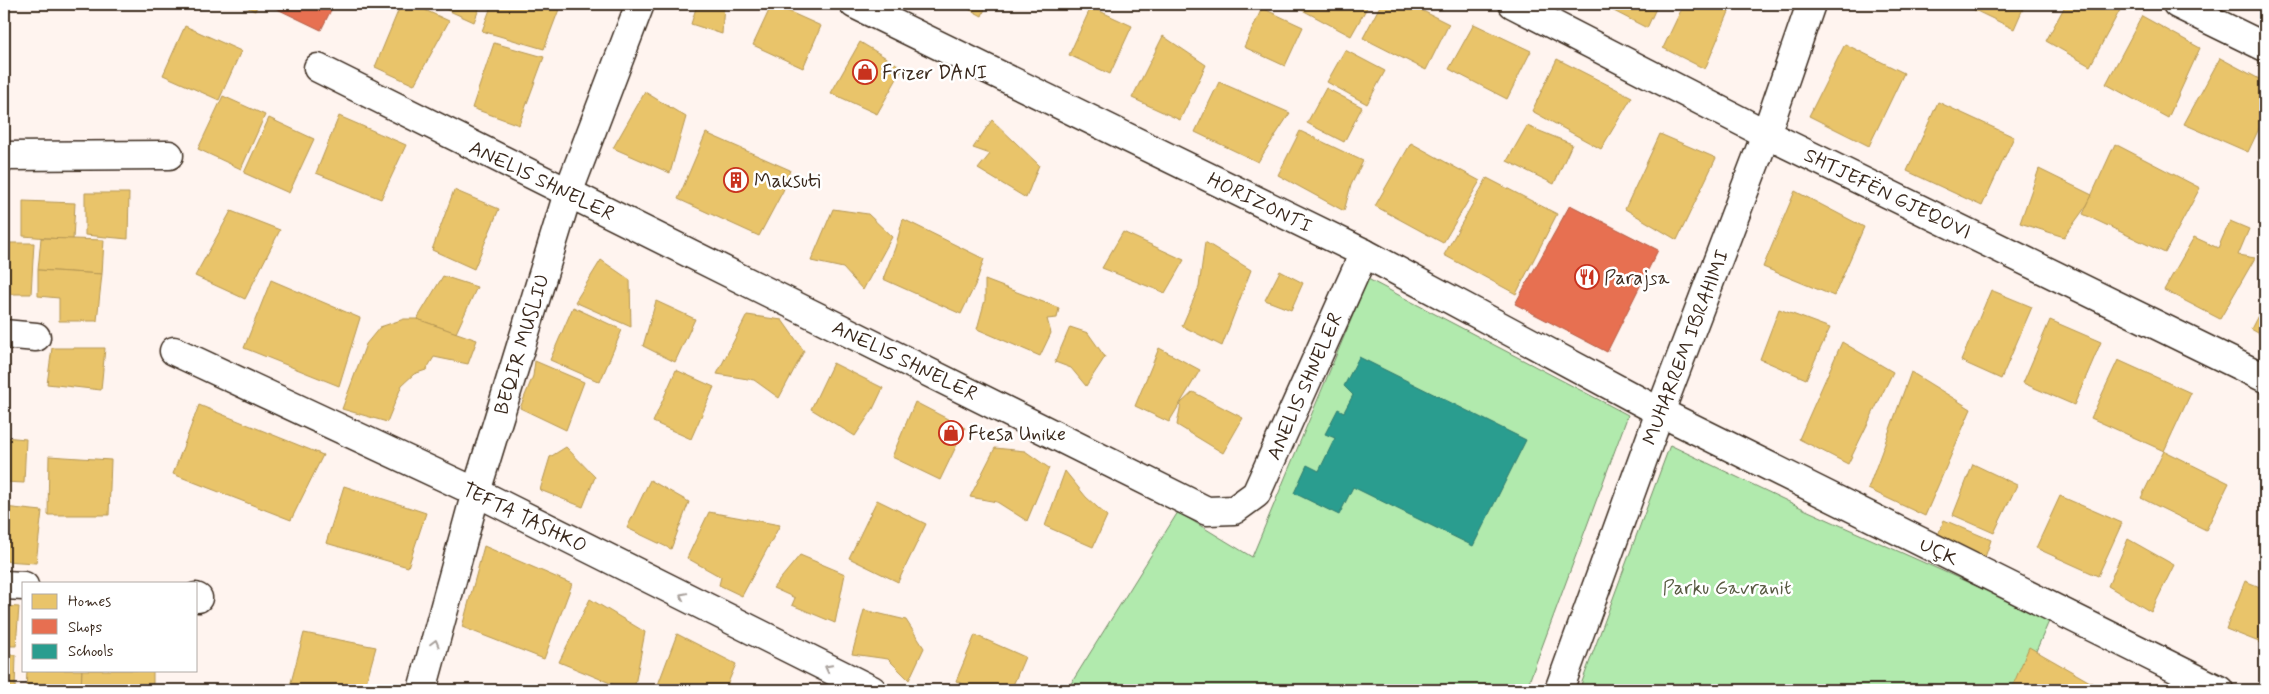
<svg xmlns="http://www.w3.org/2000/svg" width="2269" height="694" viewBox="0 0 2269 694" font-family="Mynerve,sans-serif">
<rect width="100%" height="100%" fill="#fff4ef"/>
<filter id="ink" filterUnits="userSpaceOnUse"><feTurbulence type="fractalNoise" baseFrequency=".02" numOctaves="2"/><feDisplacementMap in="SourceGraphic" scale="10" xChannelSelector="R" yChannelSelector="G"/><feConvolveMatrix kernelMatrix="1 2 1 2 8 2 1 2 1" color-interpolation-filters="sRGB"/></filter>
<g filter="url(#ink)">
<g fill="#b1eaad" stroke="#768a66">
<path d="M1368,279L1628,415L1526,690H1067L1178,512L1252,557Z"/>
<path d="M1670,445L1806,510L2050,619L2019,690H1579Z"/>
</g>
<g fill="#e9c46a" stroke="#b59653">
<path d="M240,4H258L255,11Z"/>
<path d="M401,4H412L449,21L414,85L375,67Z"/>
<path d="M434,4H481L474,22Z"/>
<path d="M492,4H561L544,49L482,31Z"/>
<path d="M686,4H724L722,34L691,24L696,8Z"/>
<path d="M772,4L821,26L803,68L753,45Z"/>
<path d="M959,4H987L982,16Z"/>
<path d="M1291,4H1369L1351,36Z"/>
<path d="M1381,4H1409L1449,24L1426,70L1363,38Z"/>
<path d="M1600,4H1658L1647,28Z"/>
<path d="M1684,4H1725L1731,7L1705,69L1663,48Z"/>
<path d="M1962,4H2025L2014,29Z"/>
<path d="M2066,4H2109L2120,10L2090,66L2046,41Z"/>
<path d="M1091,7L1132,26L1110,74L1069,55Z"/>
<path d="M1262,8L1303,27L1285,66L1244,47Z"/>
<path d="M2142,16L2200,48L2168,118L2106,84Z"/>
<path d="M1474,24L1531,51L1507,99L1449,69Z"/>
<path d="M185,26L241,51L219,100L163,75Z"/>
<path d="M1163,36L1206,65L1180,120L1132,98Z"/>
<path d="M860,42L903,68L877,114L831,93Z"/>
<path d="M494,43L544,57L519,125L472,108Z"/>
<path d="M1845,44L1904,73L1869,146L1809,116Z"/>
<path d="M1345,50L1385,71L1367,104L1327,82Z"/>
<path d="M2220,58L2265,82V116L2248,152L2184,124Z"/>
<path d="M1557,59L1632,97L1601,149L1532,111Z"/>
<path d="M1219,82L1290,113L1258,162L1195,132Z"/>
<path d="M1326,88L1362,107L1344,142L1307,123Z"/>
<path d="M645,92L686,117L670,173L613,148Z"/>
<path d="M223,96L265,115L241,169L198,149Z"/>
<path d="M1938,102L2014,137L1982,206L1907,171Z"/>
<path d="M339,116L406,145L381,199L316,173Z"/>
<path d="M269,118L314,139L289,193L244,173Z"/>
<path d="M992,120L1039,165L1026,198L978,169L990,154L973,148Z"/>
<path d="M1527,126L1572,144L1554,184L1507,161Z"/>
<path d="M1300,131L1363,161L1351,185L1344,211L1278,175Z"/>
<path d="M706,133L790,170L783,191L759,236L678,199Z"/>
<path d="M1660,134L1716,158L1677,240L1625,209Z"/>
<path d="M1411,143L1480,181L1443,243L1375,206Z"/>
<path d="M2115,144L2200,188L2165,253L2083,214Z"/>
<path d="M2039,169L2092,195L2087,205L2064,237L2020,223Z"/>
<path d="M1487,178L1557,214L1516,294L1444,255Z"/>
<path d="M454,190L499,209L474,269L432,250Z"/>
<path d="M1795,191L1864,227L1834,296L1763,267Z"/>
<path d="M85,193H129L128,239L85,235Z"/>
<path d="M4,196H9L8,235H4Z"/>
<path d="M23,201L75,203L73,240L23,236Z"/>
<path d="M833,209L868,214L892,237L863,290L843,268L811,261Z"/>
<path d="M231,211L280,230L245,299L195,276Z"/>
<path d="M903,219L984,259L976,283L961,314L883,279L895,248Z"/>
<path d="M2230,221L2249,229L2238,255L2255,258L2220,319L2164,290L2194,237L2218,248Z"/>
<path d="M1123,232L1184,260L1165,293L1102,268Z"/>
<path d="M41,238L104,240L102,274L38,270Z"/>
<path d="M1205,242L1251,270L1222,346L1182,326L1199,287Z"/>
<path d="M4,243H34L31,294H4Z"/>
<path d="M601,260L630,280L631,327L575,302Z"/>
<path d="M38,270L102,274L97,321H59V298L38,296Z"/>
<path d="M1280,271L1303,283L1291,310L1265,300Z"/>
<path d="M443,276L477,287L456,333L417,319Z"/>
<path d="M271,280L360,318L339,386L244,348Z"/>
<path d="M985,280L1059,308L1057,318L1047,319L1051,333L1040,356L977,329L985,300Z"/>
<path d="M1991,290L2032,307L2001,379L1961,361Z"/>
<path d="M656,301L695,319L675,362L643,346Z"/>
<path d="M2265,302V337L2251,329Z"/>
<path d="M573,307L622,330L600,382L550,360Z"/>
<path d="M1779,309L1830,328L1806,379L1760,359Z"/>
<path d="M747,315L782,320L804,351L779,398L754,380L717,374Z"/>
<path d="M404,319H417L477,340L468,364L434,357L426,370L414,374L402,385L387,422L342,409L366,344L380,327Z"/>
<path d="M2050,320L2101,342L2074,405L2023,383Z"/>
<path d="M1070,327L1088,333L1105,357L1086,386L1071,368L1055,362Z"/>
<path d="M1842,342L1893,372L1848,464L1799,439Z"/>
<path d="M52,348H105L101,390L47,384Z"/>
<path d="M1159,348L1200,370L1169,422L1135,406Z"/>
<path d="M2118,360L2191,393L2164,451L2091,418Z"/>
<path d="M535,361L584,382L566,430L520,408L533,376Z"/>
<path d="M833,363L883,388L873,409L855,436L811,409Z"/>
<path d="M676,370L714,387L691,439L653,422Z"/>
<path d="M1911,372L1971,409L1925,516L1868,489Z"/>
<path d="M1193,392L1243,418L1223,453L1177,425L1181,403Z"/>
<path d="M915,402L965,428L940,480L892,457Z"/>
<path d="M199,405L323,455L291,520L173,474Z"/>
<path d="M4,437L26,439L24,483L4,482Z"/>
<path d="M566,447L595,477L583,507L540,490L550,457Z"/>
<path d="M995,448L1025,451L1049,468L1027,521L997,502L970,497Z"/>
<path d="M2164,451L2229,483L2206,530L2141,498Z"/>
<path d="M49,456L111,460L109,515H48Z"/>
<path d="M1973,464L2017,485L1994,533L1953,515Z"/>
<path d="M1065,471L1086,497L1107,516L1093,547L1045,526Z"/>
<path d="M650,480L689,502L671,549L627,528Z"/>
<path d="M344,486L426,513L408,567L326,543Z"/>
<path d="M2060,496L2122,523L2098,576L2036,548Z"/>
<path d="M877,500L926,524L898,582L849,558Z"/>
<path d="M4,507L42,511L36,563L4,561Z"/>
<path d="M709,512L780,525L742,596L719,585L721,577L687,558Z"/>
<path d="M1944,520L1991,540L1983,563L1935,542Z"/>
<path d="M2128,539L2174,565L2151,612L2108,586Z"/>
<path d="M484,546L572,584L544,659L462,627Z"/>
<path d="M800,555L845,574L835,623L792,605L795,598L773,588Z"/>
<path d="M2245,581L2265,589L2264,644L2226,629Z"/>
<path d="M590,599L645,632L634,690H627L559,662Z"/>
<path d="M4,606L19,607L16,646H4Z"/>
<path d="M864,610L906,620L924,648L909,680L888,659L852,654Z"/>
<path d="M304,633L376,647L364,690H289Z"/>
<path d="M677,634L736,664L725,690H656Z"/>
<path d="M975,635L1025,657L1011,690H977L956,681Z"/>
<path d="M2029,647L2104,690H2011Z"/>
<path d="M4,655H16L15,690H4Z"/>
<path d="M27,670H82L81,690H26Z"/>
<path d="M82,670H153V690H81Z"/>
</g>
<g fill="#e76f51" stroke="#b35a42">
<path d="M273,4H334L321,30L271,6Z"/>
<path d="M1570,205L1658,250L1607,352L1515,304Z"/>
</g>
<path fill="#2a9d8f" stroke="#2f7a6d" d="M1359,357L1526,440L1473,546L1353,487L1339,515L1294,493L1307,465L1319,471L1335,438L1325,434L1338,409L1344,412L1353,395L1344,386Z"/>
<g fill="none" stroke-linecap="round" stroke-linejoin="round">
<defs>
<g id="minor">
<path d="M854,4L1364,253L1660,412L2219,690"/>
<path d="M1513,4L1766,134L2265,378"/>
<path d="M2177,4L2265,47"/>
<path d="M318,68L1207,511L1234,510L1256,494L1364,253"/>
<path d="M4,156L169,155"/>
<path d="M4,334L36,337"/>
<path d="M174,351L476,492L872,690"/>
<path d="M4,585L24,586"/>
<path d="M196,597L198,598"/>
<path d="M422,690L476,492L568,193L640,4"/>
<path d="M1559,690L1660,412L1766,134L1811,4"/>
</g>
</defs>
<use href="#minor" stroke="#3b2a1e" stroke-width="31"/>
<use href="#minor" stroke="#fff" stroke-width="28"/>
</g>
<defs><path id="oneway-chevron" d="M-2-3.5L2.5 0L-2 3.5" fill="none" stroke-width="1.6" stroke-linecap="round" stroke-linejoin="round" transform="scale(1.25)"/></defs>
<g stroke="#a79f9a">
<use href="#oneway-chevron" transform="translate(683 596) rotate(-153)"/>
<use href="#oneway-chevron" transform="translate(435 643) rotate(-75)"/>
<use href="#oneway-chevron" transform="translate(828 668) rotate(-153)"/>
</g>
</g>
<defs>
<symbol id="shop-ring" viewBox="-11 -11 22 22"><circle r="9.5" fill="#fff" stroke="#c8321e" stroke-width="1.5"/><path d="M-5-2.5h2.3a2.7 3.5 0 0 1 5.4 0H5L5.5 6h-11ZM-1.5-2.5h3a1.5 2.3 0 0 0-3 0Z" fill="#c8321e"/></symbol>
<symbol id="building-ring" viewBox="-11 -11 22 22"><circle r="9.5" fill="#fff" stroke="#c8321e" stroke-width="1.5"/><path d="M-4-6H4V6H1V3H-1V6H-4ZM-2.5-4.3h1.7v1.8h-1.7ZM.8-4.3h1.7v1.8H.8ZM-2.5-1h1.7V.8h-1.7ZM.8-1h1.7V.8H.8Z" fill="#c8321e"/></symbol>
<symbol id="restaurant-ring" viewBox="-11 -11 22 22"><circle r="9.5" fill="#fff" stroke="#c8321e" stroke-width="1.5"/><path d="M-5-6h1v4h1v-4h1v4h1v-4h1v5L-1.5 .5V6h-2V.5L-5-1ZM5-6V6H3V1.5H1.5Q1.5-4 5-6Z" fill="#c8321e"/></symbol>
</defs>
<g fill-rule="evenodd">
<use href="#shop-ring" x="851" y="58" width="28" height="28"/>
<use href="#building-ring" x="722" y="166" width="28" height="28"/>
<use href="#restaurant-ring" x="1573" y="263" width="28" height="28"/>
<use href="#shop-ring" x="937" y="419" width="28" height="28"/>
</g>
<g text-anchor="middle" stroke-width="5" stroke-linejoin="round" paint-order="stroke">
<g font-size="20" fill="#3b2a1e" stroke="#fff" text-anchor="start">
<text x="882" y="79">Frizer DANI</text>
<text x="754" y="187">Maksuti</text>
<text x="1604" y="284">Parajsa</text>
<text x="968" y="440">Ftesa Unike</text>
</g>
<g font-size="20" fill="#3b2a1e" stroke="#fff">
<text transform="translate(542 180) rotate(26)" y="7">ANELIS SHNELER</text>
<text transform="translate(1888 193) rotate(26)" y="7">SHTJEFËN GJEQOVI</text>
<text transform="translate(1260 202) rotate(26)" y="7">HORIZONTI</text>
<text transform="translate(521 344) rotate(-73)" y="7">BEQIR MUSLIU</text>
<text transform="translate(1685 347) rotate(-69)" y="7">MUHARREM IBRAHIMI</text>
<text transform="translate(905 360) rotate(26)" y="7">ANELIS SHNELER</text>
<text transform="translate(1304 386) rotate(-66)" y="7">ANELIS SHNELER</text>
<text transform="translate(525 517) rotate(26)" y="7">TEFTA TASHKO</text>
<text transform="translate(1939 551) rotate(26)" y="7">UÇK</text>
</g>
<g font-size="20" fill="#585a42" stroke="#fff">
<text x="1727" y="594">Parku Gavranit</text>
</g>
</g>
<rect width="2269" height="694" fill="none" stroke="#fff" stroke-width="20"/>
<rect x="10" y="10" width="2249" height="674" fill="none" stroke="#3b2a1e" stroke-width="2" filter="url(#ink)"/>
<rect x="22" y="582" width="175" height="90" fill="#ffffff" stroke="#b1aaa5"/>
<rect x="32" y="594" width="25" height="15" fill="#e9c46a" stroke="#b1aaa5"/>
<text x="68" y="606" font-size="15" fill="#3b2a1e">Homes</text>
<rect x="32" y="619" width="25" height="15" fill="#e76f51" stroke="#b1aaa5"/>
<text x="68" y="632" font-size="15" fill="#3b2a1e">Shops</text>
<rect x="32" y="644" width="25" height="15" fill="#2a9d8f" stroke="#b1aaa5"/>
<text x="68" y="656" font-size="15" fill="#3b2a1e">Schools</text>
</svg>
